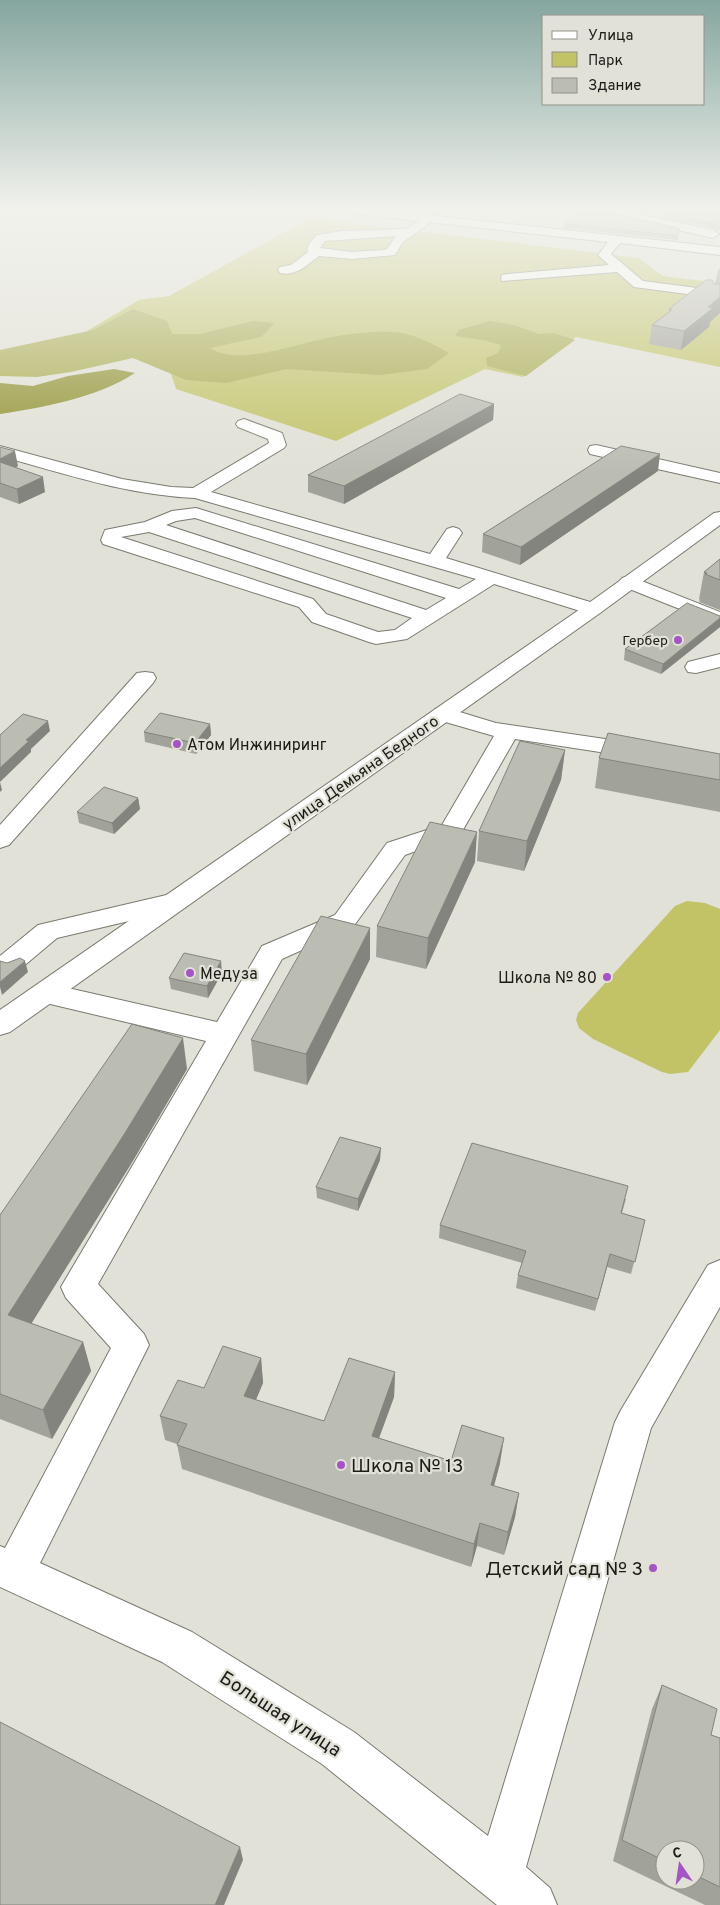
<svg xmlns="http://www.w3.org/2000/svg" width="720" height="1905" viewBox="0 0 720 1905" font-family="Overpass,sans-serif">
<rect width="100%" height="100%" fill="#e1e1d7"/>
<g fill="#c1c366">
<path d="M310,218L639,258L663,276L720,283V367L576,337L523,377L485,369L336,441L176,389L163,350L87,331L139,300L169,296Z"/>
<path d="M687,901L705,903L720,909V1030L688,1072L670,1074L662,1072L593,1039L579,1028L576,1020L578,1013L675,906Z"/>
</g>
<g fill="#a8aa4b">
<path d="M133,309L167,321L172,334H200L253,321L275,323L261,337L210,348C237,367 299,343 331,337C350,334 372,331 392,332C414,333 431,343 449,353L427,369L380,375L287,369L226,383L186,380L133,358L71,372L37,377L0,376V350L93,330Z"/>
<path d="M489,321L514,325L539,334L554,333L575,340L526,376L487,366L486,358L498,353L501,345L483,340L455,336L459,330Z"/>
</g>
<path fill="#919231" d="M114,369L135,373C96,398 45,407 0,414V383L33,386L68,376Z"/>
<g fill="none" stroke-linecap="round" stroke-linejoin="round">
<defs>
<g id="minor">
<path d="M330,208H363L720,247V255L620,243L611,254L643,281L720,291V301H711L710,297L634,287L617,272L502,281L501,278L502,275L507,274L609,265L598,255L608,242L428,222L427,225L403,242L395,255L352,259L319,256C307,265 295,277 280,273L278,270L280,267L291,265L308,252L307,250L309,244L317,235L342,231L406,229L419,221L336,211ZM396,236L387,249L383,250L352,252L320,248L325,241Z"/>
<path d="M605,208H618L624,211L713,230L719,234L713,238L616,216Z"/>
<path d="M244,419L282,433L286,445L284,448L211,492L430,554L447,529L453,527L459,529L462,533L446,558L600,605L603,609L600,613L593,615L494,584L407,639L376,644L369,642L312,622L299,607L103,544L101,540L105,530L145,522L172,511L196,508L459,589L476,579L195,498C128,495 65,474 0,456V446L122,479L171,487L193,488L269,443L268,439L238,427L236,424L238,421ZM195,518L446,598L426,610L166,525L176,521ZM149,532L412,618L395,630L378,632L326,614L313,599L121,537Z"/>
<path d="M596,445L720,473V483L590,454L588,450L590,446Z"/>
<path d="M629,576L720,612V625L622,586L619,582L622,578Z"/>
<path d="M720,654V667L696,673L688,672L685,667L688,662Z"/>
<path d="M145,672L153,673L156,678L153,683L9,845L0,848V825L137,673Z"/>
<path d="M443,707L496,723L639,744L647,746L651,751L647,756L639,758L515,739L460,835L405,855L353,927L282,959L98,1284L144,1334L149,1345L40,1563L192,1632L354,1732L488,1836L615,1422L621,1410L708,1265L720,1260V1307L651,1428L526,1867L550,1888L557,1905H497L322,1764L162,1662L0,1587V1546L5,1548L111,1348L66,1298L61,1287L206,1041L46,1003L36,1000L32,993L36,986L46,983L217,1022L262,946L335,915L387,843L442,825L494,736L435,719L432,714L435,709Z"/>
<path d="M175,893L184,896L188,902L184,908L57,938L19,970L9,973L0,970V956L38,925Z"/>
</g>
<path id="major" d="M720,512V525L600,613L10,1032L0,1035V1010L586,605L714,513Z"/>
</defs>
<use href="#minor" stroke="#7a7a71" stroke-width="2"/>
<use href="#major" stroke="#7a7a71" stroke-width="2"/>
<use href="#minor" fill="#fff" fill-rule="evenodd"/>
<use href="#major" fill="#fff" fill-rule="evenodd"/>
<path stroke="#7b7b74" stroke-width="2" d="M643,211L652,208"/>
</g>
<g fill="#a1a299" fill-rule="evenodd">
<path d="M720,208V230L718,231L713,228L662,217V214Z"/>
<path d="M616,214L679,228L678,240L564,228V224Z"/>
<path d="M720,268V313L710,322L709,327L681,350L649,344L652,325L668,313L669,309L715,284L718,270Z"/>
<path d="M494,404L493,420L344,504L308,492V475Z"/>
<path d="M0,447L18,466L16,467L45,492L19,504L0,497Z"/>
<path d="M658,471L520,565L482,552L483,534Z"/>
<path d="M720,559V610L699,602L700,600L699,599L704,572Z"/>
<path d="M720,627L661,674L624,660L625,649Z"/>
<path d="M210,724L211,735L196,754L145,742L144,732Z"/>
<path d="M565,750L561,780L524,871L477,861L479,831Z"/>
<path d="M720,754V812L595,788L599,758Z"/>
<path d="M138,798L140,809L114,834L79,823L77,812Z"/>
<path d="M475,862L426,969L376,957L377,926Z"/>
<path d="M370,959L307,1085L254,1071L251,1040Z"/>
<path d="M222,973L208,998L171,989L169,978Z"/>
<path d="M187,1069L131,1164L31,1323L83,1342L91,1371L52,1439L0,1419V1215Z"/>
<path d="M380,1160L358,1211L317,1198L316,1187Z"/>
<path d="M626,1199L622,1213L645,1220L631,1274L607,1267L595,1311L516,1288L518,1275L522,1263L439,1238L440,1225Z"/>
<path d="M261,1358L263,1383L256,1400L324,1421L395,1372L394,1397L379,1438L451,1461L500,1463L494,1486L519,1493L515,1517L504,1555L477,1546L471,1567L182,1469L177,1444L165,1440L160,1416L204,1388Z"/>
<path d="M662,1685L711,1735L720,1738V1905H705L613,1861L652,1709ZM665,1850H695V1880H665Z"/>
</g>
<g fill="#83847d">
<path d="M720,297V313L710,322L709,327L681,350L684,331Z"/>
<path d="M494,404L493,420L344,504V486Z"/>
<path d="M15,451L18,466L0,475V459Z"/>
<path d="M660,454L658,471L520,565L521,547Z"/>
<path d="M43,477L45,492L19,504L17,489Z"/>
<path d="M720,618V627L661,674L663,664Z"/>
<path d="M48,721L50,731L31,749V752L0,782V768L26,740Z"/>
<path d="M210,724L211,735L196,754L195,743Z"/>
<path d="M565,750L561,780L524,871L527,841Z"/>
<path d="M0,782L2,790L0,792Z"/>
<path d="M138,798L140,809L114,834L112,823Z"/>
<path d="M477,832L475,862L426,969L428,938Z"/>
<path d="M370,928V959L307,1085L306,1054Z"/>
<path d="M25,961L28,972L2,995L0,987V982Z"/>
<path d="M221,961L222,973L208,998L207,986Z"/>
<path d="M183,1038L187,1069L131,1164L18,1345L8,1315Z"/>
<path d="M381,1148L380,1160L358,1211V1199Z"/>
<path d="M610,1254L607,1267L595,1311L598,1299Z"/>
<path d="M83,1342L91,1371L52,1439L43,1410Z"/>
<path d="M261,1358L263,1383L247,1420L244,1396Z"/>
<path d="M395,1372L394,1397L371,1460L372,1436Z"/>
<path d="M504,1438L500,1463L488,1508L491,1485Z"/>
<path d="M519,1493L515,1517L504,1555L508,1532Z"/>
<path d="M480,1523L477,1546L471,1567L474,1544Z"/>
<path d="M240,1847L243,1860L224,1905H215Z"/>
</g>
<g fill="#bbbcb2" stroke="#83847d">
<path d="M583,208H607L616,214L679,228L678,236L564,224Z"/>
<path d="M681,208H720V227H719L714,224L662,214L680,211Z"/>
<path d="M706,280H712L714,284H720V297L708,307L713,308L684,331L652,325L672,310L669,309Z"/>
<path d="M460,394L494,404L344,486L308,475Z"/>
<path d="M621,446L660,454L521,547L483,534Z"/>
<path d="M0,447L15,451L0,459Z"/>
<path d="M0,462L43,477L17,489L0,483Z"/>
<path d="M720,559V580L705,574L707,573L704,572Z"/>
<path d="M687,603L720,616V618L663,664L625,649Z"/>
<path d="M160,713L210,724L195,743L144,732Z"/>
<path d="M23,714L48,721L26,740L29,741L0,768V735Z"/>
<path d="M608,733L720,754V780L599,758Z"/>
<path d="M520,741L565,750L527,841L479,831Z"/>
<path d="M104,787L138,798L112,823L77,812Z"/>
<path d="M430,822L477,832L428,938L377,926Z"/>
<path d="M321,916L370,928L306,1054L251,1040Z"/>
<path d="M184,953L221,961L207,986L169,978Z"/>
<path d="M20,958L25,961L0,982V961L7,963Z"/>
<path d="M132,1024L183,1038L125,1133L8,1315L83,1342L43,1410L0,1394V1215Z"/>
<path d="M340,1137L381,1148L358,1199L316,1187Z"/>
<path d="M472,1143L628,1186L621,1213L645,1220L635,1262L610,1254L598,1299L518,1275L526,1251L440,1225Z"/>
<path d="M223,1346L261,1358L244,1396L324,1421L349,1358L395,1372L372,1436L451,1461L462,1425L504,1438L491,1485L519,1493L508,1532L480,1523L474,1544L177,1445L187,1424L160,1416L178,1380L204,1388Z"/>
<path d="M662,1685L717,1709L711,1735L720,1738V1887L695,1875V1850H665V1861L622,1840Z"/>
<path d="M0,1722L240,1847L215,1905H0Z"/>
</g>
<linearGradient id="sky" x2="0" y2="1"><stop stop-color="#85a69f"/><stop offset="0.44" stop-color="#f2f2ed"/><stop offset="1" stop-color="#f2f2ed" stop-opacity="0"/></linearGradient>
<rect width="720" height="474" fill="url(#sky)"/>
<g fill="#a454c5" stroke="#e1e1d7" stroke-width="2">
<circle cx="678" cy="640" r="5"/>
<circle cx="177" cy="744" r="5"/>
<circle cx="190" cy="973" r="5"/>
<circle cx="607" cy="977" r="5"/>
<circle cx="341" cy="1465" r="5"/>
<circle cx="653" cy="1568" r="5"/>
</g>
<g text-anchor="middle" stroke-width="4.5" stroke-linejoin="round" paint-order="stroke">
<g font-size="14" fill="#1b1b17" stroke="#e1e1d7" text-anchor="end">
<text x="668" y="645">Гербер</text>
</g>
<g font-size="16" fill="#1b1b17" stroke="#e1e1d7" text-anchor="start">
<text x="187" y="750">Атом Инжиниринг</text>
<text x="200" y="979">Медуза</text>
<text x="597" y="983" text-anchor="end">Школа № 80</text>
</g>
<g font-size="16" fill="#1b1b17" stroke="#e1e1d7">
<text transform="translate(360 772) rotate(-35)" y="6">улица Демьяна Бедного</text>
</g>
<g font-size="19" fill="#1b1b17" stroke="#e1e1d7" text-anchor="start">
<text x="351" y="1472">Школа № 13</text>
<text x="643" y="1575" text-anchor="end">Детский сад № 3</text>
</g>
<g font-size="19" fill="#1b1b17" stroke="#e1e1d7">
<text transform="translate(281 1713) rotate(33)" y="7">Большая улица</text>
</g>
</g>
<rect x="542" y="15" width="162" height="90" fill="#e1e1d7" stroke="#92928a"/>
<rect x="552" y="31" width="25" height="8" fill="#ffffff" stroke="#92928a"/>
<text x="588" y="40" font-size="15" fill="#1b1b17">Улица</text>
<rect x="552" y="52" width="25" height="15" fill="#c1c366" stroke="#92928a"/>
<text x="588" y="65" font-size="15" fill="#1b1b17">Парк</text>
<rect x="552" y="78" width="25" height="15" fill="#bbbcb2" stroke="#92928a"/>
<text x="588" y="90" font-size="15" fill="#1b1b17">Здание</text>
<g transform="translate(680 1865) rotate(347)"><circle r="24" fill="#e1e1d7" stroke="#92928a"/>
<path d="M0-4L9 19L0 12L-9 19Z" fill="#a454c5"/>
<text y="-8" font-size="14" font-weight="bold" text-anchor="middle" fill="#1b1b17">С</text>
</g>
</svg>
